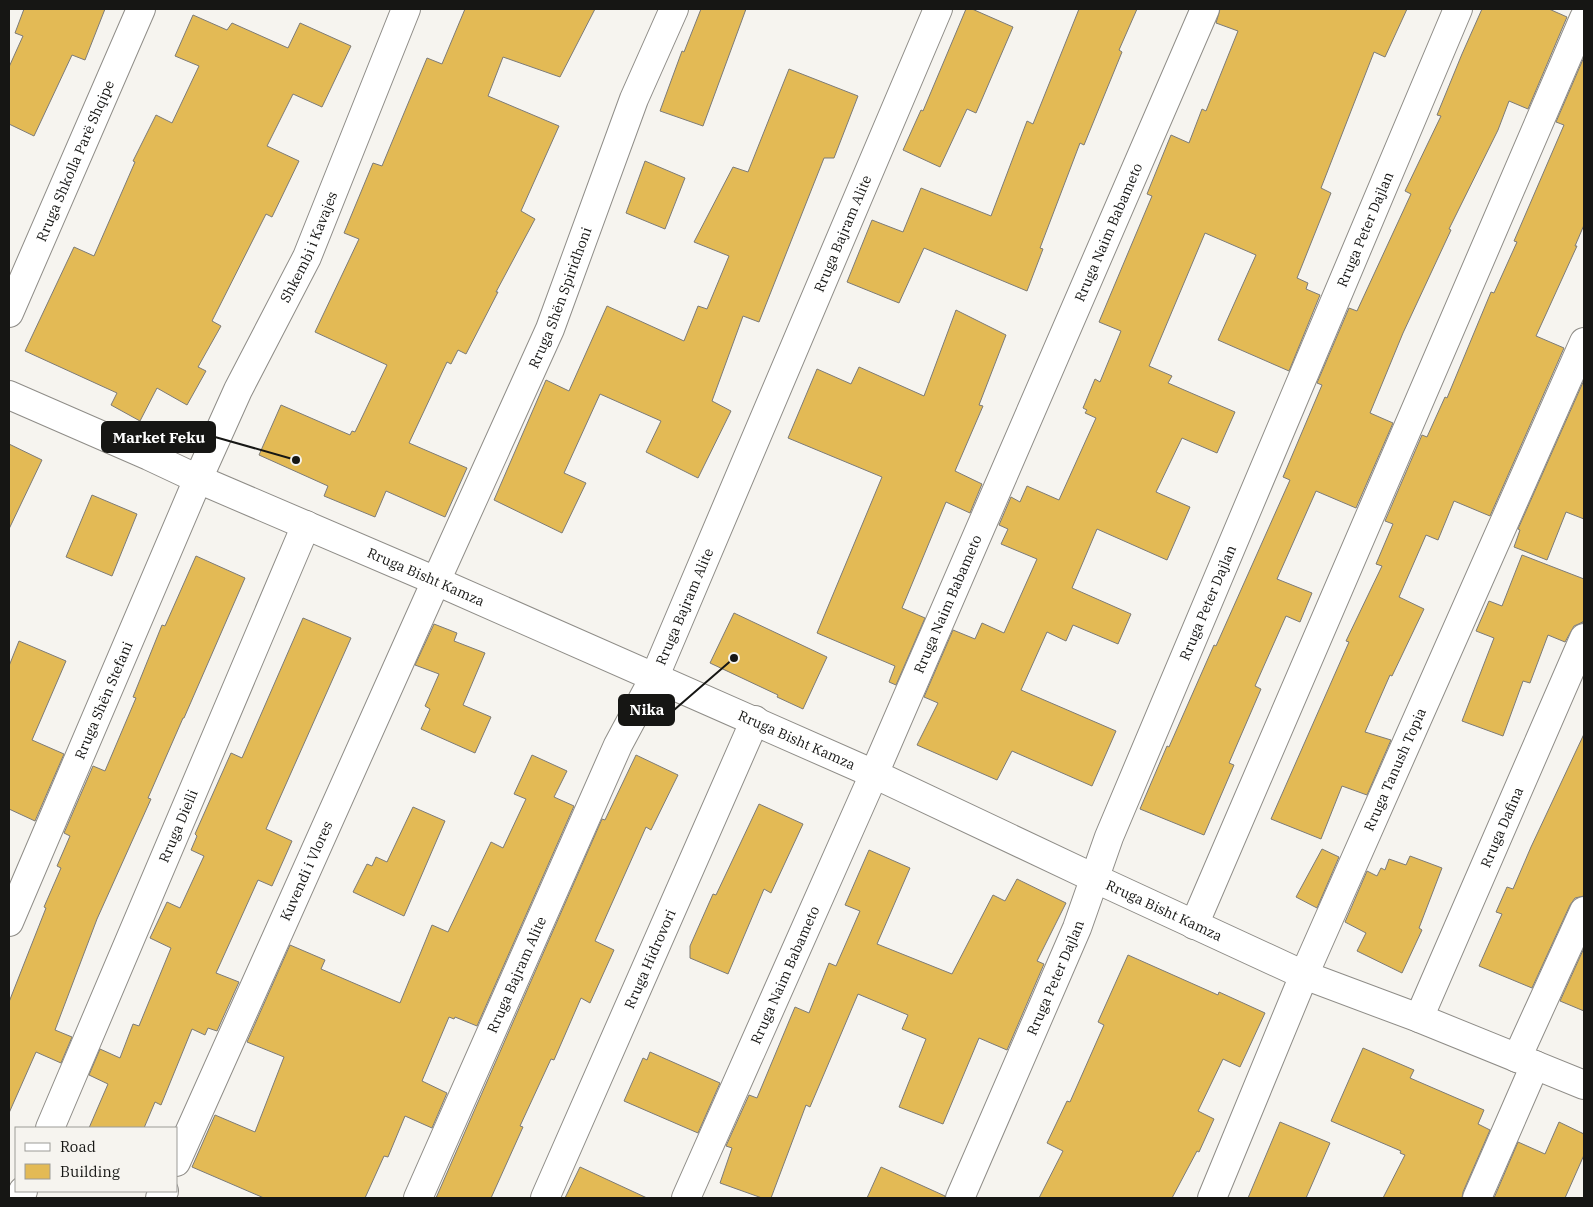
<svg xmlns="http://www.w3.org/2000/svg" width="1593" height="1207" viewBox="0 0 1593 1207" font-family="'IBM Plex Serif',serif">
<rect width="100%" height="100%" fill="#f6f4ef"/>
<g fill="#e3ba55" stroke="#7d7b77">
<path d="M24,9H105L85,60L72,55L34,136L9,124V67L23,36L15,33Z"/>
<path d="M465,9H595L560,77L503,57L488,96L559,126L521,211L535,219L496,292H498L466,354L458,350L451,364L447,362L409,443L467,468L445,517L386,491L375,517L324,496L328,486L259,455L281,405L350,435L352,431L355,432L387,365L315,332L359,239L344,233L373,163L382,166L427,58L442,64Z"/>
<path d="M701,9H746L703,126L660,111L682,51L684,52Z"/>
<path d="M966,9H972L1013,27L976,113L967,109L940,167L903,150L921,110L923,111Z"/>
<path d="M1079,9H1137L1119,50L1122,52L1084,145L1080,143L1040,248L1043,249L1027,291L924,248L899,303L847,282L872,220L903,232L921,188L991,216L1027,121L1033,124Z"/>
<path d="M1220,9H1407L1385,57L1374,52L1321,188L1331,193L1297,278L1308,283L1306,289L1320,295L1289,371L1218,340L1256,255L1205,233L1149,366L1172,376L1168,383L1235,412L1217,453L1182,438L1156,492L1190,507L1167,560L1097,529L1072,588L1131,614L1118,644L1073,625L1066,641L1047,632L1021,690L1116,731L1092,786L1012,751L997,780L917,745L938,703L924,697L953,630L975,639L982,623L1004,633L1037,559L1001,544L1008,529L999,525L1011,497L1020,502L1027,486L1059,500L1096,418L1085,413L1087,410L1083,408L1095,379L1100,382L1121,331L1099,322L1152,196L1147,194L1171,135L1189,143L1202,109L1206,111L1238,31L1216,23Z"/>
<path d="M1482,9H1549L1567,17L1528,109L1509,101L1498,130L1449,229L1451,230L1403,333L1370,413L1393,423L1356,508L1316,491L1277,579L1312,593L1300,622L1286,616L1255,686L1261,689L1229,763L1234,765L1204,835L1140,809L1167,746L1169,747L1214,645L1216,646L1290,480L1283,477L1322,385L1317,383L1349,308L1357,311L1411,194L1405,191L1441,116L1437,115L1462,54Z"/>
<path d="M193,15L227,30L232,23L288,48L300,23L351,46L322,107L293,94L267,146L299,161L272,217L266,214L212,321L221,326L198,367L206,371L187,405L157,388L140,421L111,405L117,393L25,351L74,247L94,256L135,162L133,161L156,115L172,123L199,66L175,56Z"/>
<path d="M1584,57V225L1575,246H1577L1536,336L1564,348L1490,516L1454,501L1438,540L1426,535L1399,597L1424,609L1392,676L1390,675L1365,732L1391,740L1367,795L1342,786L1321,839L1271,819L1349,642L1346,641L1382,566L1376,564L1393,524L1385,521L1422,435L1427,437L1445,397L1447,398L1491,292L1494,293L1517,242L1514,241L1564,125L1556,122Z"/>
<path d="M789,69L858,96L834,158H824L759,322L743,316L712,401L731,411L698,478L646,452L661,421L600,394L564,473L586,483L562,533L494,500L546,380L569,391L607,306L684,341L698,306L707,309L729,256L694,242L733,167L748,172Z"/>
<path d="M645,161L685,178L665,229L626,213Z"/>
<path d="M956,310L1006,335L979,405L983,406L955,471L982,484L970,513L946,502L902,608L925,618L896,685L889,682L895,666L817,633L882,477L788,438L817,369L851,384L859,367L924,396Z"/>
<path d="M1584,380V519L1566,512L1547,560L1514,547L1520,530L1518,529Z"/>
<path d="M9,444L42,460L9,529Z"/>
<path d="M92,495L137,514L112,576L66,557Z"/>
<path d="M1522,555L1584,579V619L1583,622L1574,626L1565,642L1548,635L1530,683L1523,681L1503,736L1462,721L1494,638L1476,631L1489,601L1502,606Z"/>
<path d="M196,556L245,578L184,718H183L148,798L151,799L97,919L55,1030L72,1037L61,1063L36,1052L9,1113V1002L46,908L44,907L61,868L57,866L70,836L64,833L93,766L105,771L136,698L133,697L162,625L165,626Z"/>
<path d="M734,613L827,657L803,709L777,697L778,695L710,663Z"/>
<path d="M303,618L351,638L266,829L292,841L272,886L258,880L216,973L239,982L217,1031L208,1028L205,1035L192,1029L161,1105L155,1102L144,1128H89L108,1084L89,1075L100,1049L120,1058L133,1024L139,1026L171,948L150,938L167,902L180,908L204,856L191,850L197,836L195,834L231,753L242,758Z"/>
<path d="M434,624L457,633L454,641L485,653L463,705L491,717L475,753L421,729L430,709L425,706L439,674L415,665Z"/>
<path d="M19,641L66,661L32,740L64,754L35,821L9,809V666Z"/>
<path d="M1584,734V896L1575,898L1570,905L1532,988L1479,966L1502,914L1496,912L1507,887L1513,889L1531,847Z"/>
<path d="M532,755L567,771L554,797L574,806L477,1026L455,1017L454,1019L449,1017L422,1081L447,1093L432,1128L405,1116L388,1157L384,1156L365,1198H264L192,1167L215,1115L255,1132L284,1057L247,1042L290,945L325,960L321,969L400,1003L432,925L448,932L491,842L503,848L526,799L514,794Z"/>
<path d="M636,755L678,775L651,830L646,827L595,941L614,950L590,1003L581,998L554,1060L551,1059L520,1126L523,1127L491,1198H436L602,819L605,820Z"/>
<path d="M759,804L803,824L771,893L764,889L728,974L690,958V946L713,894L716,895Z"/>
<path d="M413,807L445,821L404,916L353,892L367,864L372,866L376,857L387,862Z"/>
<path d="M1322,849L1339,857L1317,908L1296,897Z"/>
<path d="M869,850L910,868L877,944L952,974L993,895L1005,901L1017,879L1066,903L1037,961L1044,964L1007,1050L979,1038L943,1124L899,1107L926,1039L902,1029L908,1015L858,994L810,1107L806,1105L771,1198H762L720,1183L732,1148L726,1146L749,1095L757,1098L795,1007L809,1013L829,963L836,966L860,911L845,905Z"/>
<path d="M1410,856L1442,868L1419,928L1422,930L1402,973L1357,951L1366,933L1345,922L1367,871L1377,876L1381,868L1385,870L1389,859L1406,865Z"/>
<path d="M1584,948V1011L1560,1001Z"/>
<path d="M1128,955L1218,995L1219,992L1265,1013L1240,1067L1223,1059L1198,1111L1214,1119L1199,1152L1197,1151L1172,1198H1039L1063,1151L1047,1143L1067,1101L1070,1102L1104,1025L1098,1022Z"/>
<path d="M1363,1048L1414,1070L1410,1078L1484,1110L1478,1124L1490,1130L1463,1192L1462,1198H1383L1405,1155L1400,1153L1401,1151L1331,1121Z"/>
<path d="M650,1052L720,1083L698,1133L624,1101L643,1058L647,1060Z"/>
<path d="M1280,1122L1330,1143L1306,1198H1248Z"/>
<path d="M1559,1122L1584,1134V1155L1565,1198H1494L1518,1142L1545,1154Z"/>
<path d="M580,1167L647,1198H565Z"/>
<path d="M881,1167L945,1196V1198H867Z"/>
</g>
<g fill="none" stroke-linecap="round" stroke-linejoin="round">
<defs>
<g id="minor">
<path id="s1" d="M9,313L141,9"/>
<path id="s2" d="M9,922L198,479L238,390L307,257L406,9"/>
<path d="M1194,925L1584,18"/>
<path id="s3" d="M1419,1018L1584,638"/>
<path d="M1517,1058L1584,911"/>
<path id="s4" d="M50,1128L306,525"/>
<path id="s5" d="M176,1162L436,581L550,329L634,99L674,9"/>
<path d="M20,1198L23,1191"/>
<path d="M160,1198L164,1191"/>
<path id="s6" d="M418,1198L618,745L655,676L938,9"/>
<path id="s7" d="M545,1198L755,720"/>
<path id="s8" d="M686,1198L874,774L1205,9"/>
<path id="s9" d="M960,1198L1077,928L1109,837L1458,9"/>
<path id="s10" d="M1212,1198L1304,975L1584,342"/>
<path d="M1477,1198L1535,1065"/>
</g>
<g id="tertiary">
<path id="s11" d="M9,395L149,456L198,479L436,581L874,774L1094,878L1304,975L1419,1018L1584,1085"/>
</g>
</defs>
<use href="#minor" stroke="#8f8d88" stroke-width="30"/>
<use href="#tertiary" stroke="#8f8d88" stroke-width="30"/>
<use href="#minor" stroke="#fff" stroke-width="28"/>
<use href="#tertiary" stroke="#fff" stroke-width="28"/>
</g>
<g text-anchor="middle" stroke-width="4" stroke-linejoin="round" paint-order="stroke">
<g font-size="14" fill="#161614" stroke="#f6f4ef">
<text dy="5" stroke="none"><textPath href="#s1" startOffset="166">Rruga Shkolla Parë Shqipe</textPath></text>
<text dy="5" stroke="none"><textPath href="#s9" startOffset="1050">Rruga Peter Dajlan</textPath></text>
<text dy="5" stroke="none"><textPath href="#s8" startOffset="1054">Rruga Naim Babameto</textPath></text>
<text dy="5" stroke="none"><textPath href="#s6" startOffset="1054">Rruga Bajram Alite</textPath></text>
<text dy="5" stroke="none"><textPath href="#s2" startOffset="739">Shkembi i Kavajes</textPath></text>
<text dy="5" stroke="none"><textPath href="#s5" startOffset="946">Rruga Shën Spiridhoni</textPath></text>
<text dy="5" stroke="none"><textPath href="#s11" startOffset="455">Rruga Bisht Kamza</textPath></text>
<text dy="5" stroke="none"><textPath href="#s9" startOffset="645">Rruga Peter Dajlan</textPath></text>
<text dy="5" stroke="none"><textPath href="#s8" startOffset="649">Rruga Naim Babameto</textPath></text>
<text dy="5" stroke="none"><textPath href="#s6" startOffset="649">Rruga Bajram Alite</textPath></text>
<text dy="5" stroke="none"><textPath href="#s2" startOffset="241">Rruga Shën Stefani</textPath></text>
<text dy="5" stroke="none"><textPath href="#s11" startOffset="860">Rruga Bisht Kamza</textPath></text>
<text dy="5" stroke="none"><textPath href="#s10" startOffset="466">Rruga Tanush Topia</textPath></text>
<text dy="5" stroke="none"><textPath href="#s4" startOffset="328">Rruga Dielli</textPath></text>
<text dy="5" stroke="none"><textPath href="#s3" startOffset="208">Rruga Dafina</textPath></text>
<text dy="5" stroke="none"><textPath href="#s5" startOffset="319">Kuvendi i Vlores</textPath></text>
<text dy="5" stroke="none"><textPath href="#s11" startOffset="1265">Rruga Bisht Kamza</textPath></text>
<text dy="5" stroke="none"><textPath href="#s7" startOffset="261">Rruga Hidrovori</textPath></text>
<text dy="5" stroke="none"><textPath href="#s6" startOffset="244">Rruga Bajram Alite</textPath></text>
<text dy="5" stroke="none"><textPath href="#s8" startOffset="244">Rruga Naim Babameto</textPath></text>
<text dy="5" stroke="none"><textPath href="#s9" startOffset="240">Rruga Peter Dajlan</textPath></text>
</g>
</g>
<path fill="none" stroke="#161614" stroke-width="2" d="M296 460L215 437M734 658L674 710"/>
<g fill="#161614" stroke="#f6f4ef" stroke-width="2">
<circle cx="296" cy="460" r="5"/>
<circle cx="734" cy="658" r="5"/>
</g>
<g fill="#161614" stroke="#161614" stroke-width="2">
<rect x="102" y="422" width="113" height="30" rx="5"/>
<rect x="619" y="695" width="55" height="30" rx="5"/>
</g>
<g font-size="15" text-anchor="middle" font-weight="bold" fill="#fff">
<text x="159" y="443">Market Feku</text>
<text x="647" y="715">Nika</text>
</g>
<rect width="1593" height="1207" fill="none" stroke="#161614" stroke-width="20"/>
<rect x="15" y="1127" width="162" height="65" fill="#f6f4ef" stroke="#9c9b97"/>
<rect x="25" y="1143" width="25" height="8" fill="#ffffff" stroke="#9c9b97"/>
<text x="60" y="1152" font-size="15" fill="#161614">Road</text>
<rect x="25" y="1164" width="25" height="15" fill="#e3ba55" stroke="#9c9b97"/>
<text x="60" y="1177" font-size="15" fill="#161614">Building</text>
</svg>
